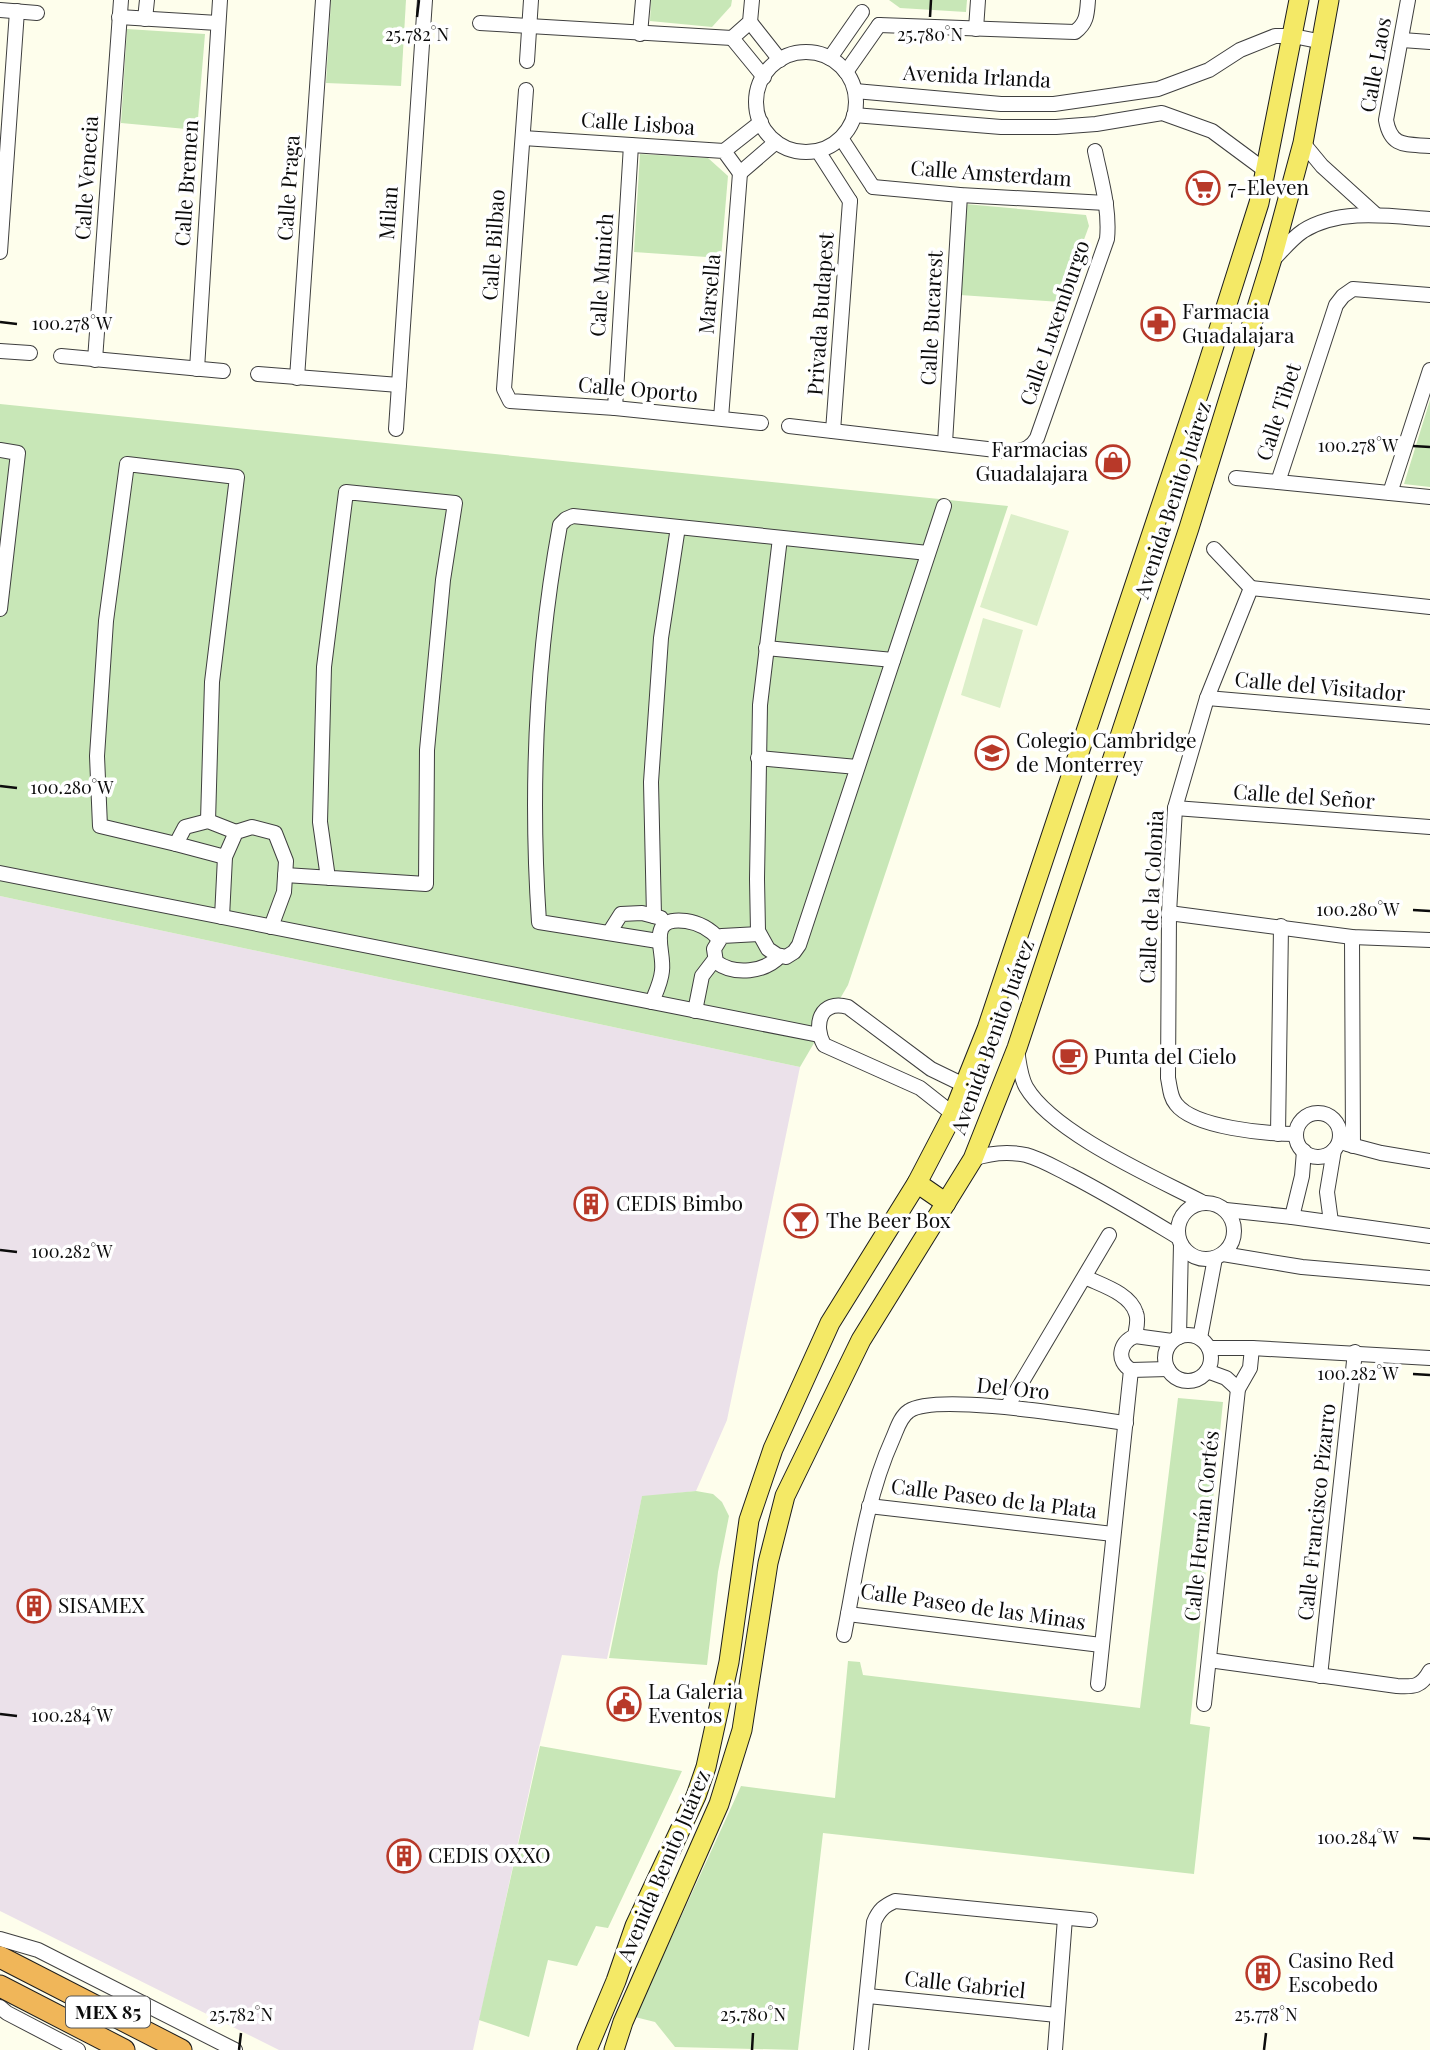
<svg xmlns="http://www.w3.org/2000/svg" width="1430" height="2050" viewBox="0 0 1430 2050" font-family="'Playfair Display',serif">
<rect width="100%" height="100%" fill="#fefeec"/>
<path fill="#ebe1ea" d="M0,896L800,1067L727,1420L696,1491L642,1497L607,1659L562,1655L537,1755L473,2050H279L0,1911Z"/>
<g fill="#c8e7b7">
<path d="M331,0H406L401,86L326,83Z"/>
<path d="M651,0H732L731,6L712,27L650,21Z"/>
<path d="M889,0H967L966,12L900,8Z"/>
<path d="M127,29L205,34L197,130L121,123Z"/>
<path d="M640,154L708,158L728,176L721,258L634,252Z"/>
<path d="M965,204L1086,215L1089,226L1061,302L960,295Z"/>
<path d="M1430,400V487L1404,484Z"/>
<path d="M0,404L1008,506L848,985L800,1067L0,896Z"/>
<path d="M1178,1398L1223,1402L1190,1724L1210,1727L1194,1874L823,1833L798,2050L675,2047L655,2022L635,2017L741,1786L835,1798L848,1661L860,1662L863,1675L1140,1708Z"/>
<path d="M696,1491L713,1494L722,1502L729,1516L718,1572L707,1665L609,1658L642,1496Z"/>
<path d="M540,1746L682,1771L608,1928L596,1926L577,1966L548,1960L529,2037L479,2020Z"/>
</g>
<g fill="#dcefc9">
<path d="M1011,514L1069,531L1037,626L980,607Z"/>
<path d="M983,618L1023,630L1000,708L961,695Z"/>
</g>
<g fill="none" stroke-linecap="round" stroke-linejoin="round">
<defs>
<g id="minor">
<path d="M1408,0L1386,120C1391,148 1406,144 1430,146"/>
<path d="M0,10L37,13"/>
<path d="M119,17L218,23"/>
<path d="M145,19L147,0"/>
<path d="M750,22L780,60"/>
<path d="M480,23L732,38"/>
<path d="M879,25L1075,32C1087,23 1087,14 1088,0"/>
<path d="M976,29L978,0"/>
<path d="M640,34L643,0"/>
<path d="M732,38L764,77"/>
<path d="M732,38L750,22L752,0"/>
<path d="M1402,40L1430,42"/>
<circle cx="806" cy="102" r="50"/>
<path d="M830,58L862,12"/>
<path d="M527,61L531,0"/>
<path d="M846,72L879,25"/>
<path d="M526,90L504,389L510,401L615,408L761,423"/>
<path d="M855,91L1001,104H1054L1158,89L1209,70L1240,50L1275,36H1293L1323,42"/>
<path d="M854,115L1001,127H1056L1096,124L1162,113L1212,131L1266,171"/>
<path d="M523,138L724,151L740,173"/>
<path d="M841,138L873,187"/>
<path d="M1303,143L1322,166L1375,214"/>
<path d="M724,151L761,122"/>
<path d="M818,151L850,201"/>
<path d="M740,173L776,142"/>
<path d="M873,187L960,195L1106,203"/>
<path d="M0,252L17,11"/>
<path d="M1271,262C1281,252 1291,239 1303,231C1340,208 1389,216 1430,219"/>
<path d="M1430,295L1353,289L1343,296L1336,305L1278,482L1430,497"/>
<path d="M0,351L30,353"/>
<path d="M61,356L223,371"/>
<path d="M95,360L121,0"/>
<path d="M197,369L220,0"/>
<path d="M258,374L399,385"/>
<path d="M297,378L323,0"/>
<path d="M615,408L631,145"/>
<path d="M721,418L740,173"/>
<path d="M789,426L1013,452C1025,450 1031,448 1037,438L1107,239C1110,209 1101,180 1095,151"/>
<path d="M396,429L425,0"/>
<path d="M833,431L850,201"/>
<path d="M945,443L960,195"/>
<path d="M0,450L18,453L0,609"/>
<path d="M1236,478L1278,482"/>
<path d="M1390,493L1430,370"/>
<path d="M780,538L760,705L757,879L758,931L768,949L777,955L786,957L794,952L799,945L944,506"/>
<path d="M1214,549L1251,588"/>
<path d="M1251,588L1207,698L1175,808L1169,913L1168,1078C1170,1087 1170,1097 1176,1104C1194,1128 1268,1134 1296,1134"/>
<path d="M1251,588L1430,607"/>
<path d="M766,648L893,660"/>
<path d="M1207,698L1430,717"/>
<path d="M758,758L857,767"/>
<path d="M1175,808L1430,827"/>
<path d="M176,844L100,826L97,756L106,621L127,464L237,477L212,682L208,821"/>
<path d="M225,857L176,844L185,827L208,821L236,832"/>
<path d="M0,873L819,1035"/>
<path d="M285,875L426,884L427,750L443,580L455,503L346,492L324,667L320,822L328,878"/>
<path d="M1169,913L1352,937L1430,940"/>
<path d="M654,916L651,782L661,638L678,527"/>
<path d="M222,917L225,857L236,832L252,827L275,833L286,861L284,892L271,927"/>
<path d="M609,933L621,914L642,913L661,918"/>
<path d="M759,934L722,936L714,949L716,962C735,976 765,972 780,956"/>
<path d="M1352,937L1353,1146"/>
<path d="M658,941L539,922C530,789 536,656 560,525L566,519L573,516L928,553"/>
<path d="M652,1002C656,992 661,982 662,971C665,950 645,916 686,921C700,923 710,929 719,939"/>
<path d="M695,1011L702,976L715,959"/>
<path d="M1017,1050C1019,1062 1020,1076 1026,1087C1053,1133 1154,1177 1202,1202"/>
<circle cx="1318" cy="1135" r="22"/>
<path d="M953,1114L920,1088L824,1045C813,1025 820,999 848,1007L931,1069L964,1085"/>
<path d="M1278,1134L1281,926"/>
<path d="M1347,1144L1381,1153L1430,1161"/>
<path d="M973,1159C990,1153 1007,1151 1026,1155C1041,1159 1056,1168 1070,1175C1107,1194 1143,1216 1178,1237"/>
<circle cx="1206" cy="1231" r="28"/>
<path d="M1226,1210L1292,1217L1430,1236"/>
<path d="M1292,1217L1302,1176L1304,1151"/>
<path d="M1331,1222L1327,1192L1334,1150"/>
<path d="M1223,1254L1302,1267L1430,1278"/>
<path d="M1085,1277C1101,1285 1130,1293 1136,1313C1139,1320 1136,1329 1135,1336C1119,1343 1116,1361 1131,1370L1098,1684"/>
<circle cx="1188" cy="1358" r="23"/>
<path d="M1135,1336L1172,1341"/>
<path d="M1179,1337L1181,1244"/>
<path d="M1200,1338L1215,1258"/>
<path d="M1209,1348H1252L1430,1358"/>
<path d="M1131,1370L1168,1369"/>
<path d="M1207,1371L1226,1378L1238,1389"/>
<path d="M1007,1407L1109,1235"/>
<path d="M869,1506L1113,1534"/>
<path d="M848,1614L1101,1645"/>
<path d="M844,1635C857,1569 865,1500 893,1438C897,1429 900,1417 909,1411C936,1392 1087,1418 1126,1423"/>
<path d="M1209,1660L1397,1686C1414,1687 1421,1687 1430,1671"/>
<path d="M1320,1676L1355,1352"/>
<path d="M1204,1704L1238,1389L1250,1368L1252,1348"/>
<path d="M0,1939L38,1950L235,2050"/>
<path d="M868,1996L1057,2015"/>
<path d="M0,2007L7,2013L78,2050"/>
<path d="M861,2050L874,1922C879,1910 884,1906 895,1901L1090,1920"/>
<path d="M1055,2050L1065,1918"/>
</g>
<g id="major">
<path d="M917,1183L946,1203"/>
<path d="M587,2050L616,1981L635,1926L696,1796L706,1767L729,1662L749,1520L773,1449L830,1323L917,1183L953,1114L987,1029L1201,386L1259,203L1299,0"/>
<path d="M614,2050L623,2022L719,1804L742,1730L768,1563L785,1496L861,1340L973,1159L1017,1048L1189,528L1271,262L1303,143L1329,0"/>
</g>
<g id="highway">
<path d="M0,1957L181,2050"/>
<path d="M0,1986L124,2050"/>
</g>
</defs>
<use href="#minor" stroke="#3f3f3f" stroke-width="16"/>
<use href="#major" stroke="#1d1d1d" stroke-width="21"/>
<use href="#highway" stroke="#1d1d1d" stroke-width="23"/>
<use href="#minor" stroke="#fff" stroke-width="14"/>
<use href="#major" stroke="#f4e966" stroke-width="19"/>
<use href="#highway" stroke="#f0b659" stroke-width="21"/>
</g>
<path fill="none" stroke="#0c0c0c" stroke-width="2.5" d="M417,17L419,0M930,17L931,0M0,322L17,324M1413,446L1430,447M0,786L17,788M1413,910L1430,911M0,1250L17,1252M1413,1374L1430,1375M0,1714L17,1716M1413,1838L1430,1839M239,2050L241,2033M752,2050L753,2033M1264,2050L1266,2033"/>
<defs>
<symbol id="supermarket-ring" viewBox="-11 -11 22 22"><circle r="9.5" fill="#fff" stroke="#b83929" stroke-width="1.5"/><path d="M-6-5.5h2.5l.6 2H6L4.5 2H-2.5L-4.4-4H-6ZM-1.5 3.2a1.3 1.3 0 1 0 .1 0ZM3 3.2a1.3 1.3 0 1 0 .1 0Z" fill="#b83929"/></symbol>
<symbol id="pharmacy-ring" viewBox="-11 -11 22 22"><circle r="9.5" fill="#fff" stroke="#b83929" stroke-width="1.5"/><path d="M-2-6h4v4h4v4h-4v4h-4v-4h-4v-4h4Z" fill="#b83929"/></symbol>
<symbol id="shop-ring" viewBox="-11 -11 22 22"><circle r="9.5" fill="#fff" stroke="#b83929" stroke-width="1.5"/><path d="M-5-2.5h2.3a2.7 3.5 0 0 1 5.4 0H5L5.5 6h-11ZM-1.5-2.5h3a1.5 2.3 0 0 0-3 0Z" fill="#b83929"/></symbol>
<symbol id="school-ring" viewBox="-11 -11 22 22"><circle r="9.5" fill="#fff" stroke="#b83929" stroke-width="1.5"/><path d="M0-5L7-2L0 1L-7-2ZM-4 1L0 2.5L4 1V4Q0 6-4 4Z" fill="#b83929"/></symbol>
<symbol id="cafe-ring" viewBox="-11 -11 22 22"><circle r="9.5" fill="#fff" stroke="#b83929" stroke-width="1.5"/><path d="M-5.5-4.5H6V0H3Q3 3.5 0 3.5H-2.5Q-5.5 3.5-5.5 0ZM3-3.2v2h1.7v-2ZM-6 4.5H4V6H-6Z" fill="#b83929"/></symbol>
<symbol id="building-ring" viewBox="-11 -11 22 22"><circle r="9.5" fill="#fff" stroke="#b83929" stroke-width="1.5"/><path d="M-4-6H4V6H1V3H-1V6H-4ZM-2.5-4.3h1.7v1.8h-1.7ZM.8-4.3h1.7v1.8H.8ZM-2.5-1h1.7V.8h-1.7ZM.8-1h1.7V.8H.8Z" fill="#b83929"/></symbol>
<symbol id="bar-ring" viewBox="-11 -11 22 22"><circle r="9.5" fill="#fff" stroke="#b83929" stroke-width="1.5"/><path d="M-6-5H6L.8 .8V4.5H3.5V6h-7V4.5H-.8V.8Z" fill="#b83929"/></symbol>
<symbol id="civic-ring" viewBox="-11 -11 22 22"><circle r="9.5" fill="#fff" stroke="#b83929" stroke-width="1.5"/><path d="M-.6-6.5H3V-4.5H.6V-3L4-1V1h2V6H-6V1h2V-1L-.6-3ZM-1.2 2.5V6h2.4V2.5Z" fill="#b83929"/></symbol>
</defs>
<g fill-rule="evenodd">
<use href="#supermarket-ring" x="1184" y="169" width="38" height="38"/>
<use href="#pharmacy-ring" x="1139" y="305" width="38" height="38"/>
<use href="#shop-ring" x="1094" y="443" width="38" height="38"/>
<use href="#school-ring" x="973" y="734" width="38" height="38"/>
<use href="#cafe-ring" x="1051" y="1038" width="38" height="38"/>
<use href="#building-ring" x="572" y="1185" width="38" height="38"/>
<use href="#bar-ring" x="782" y="1202" width="38" height="38"/>
<use href="#building-ring" x="15" y="1587" width="38" height="38"/>
<use href="#civic-ring" x="605" y="1685" width="38" height="38"/>
<use href="#building-ring" x="385" y="1837" width="38" height="38"/>
<use href="#building-ring" x="1244" y="1954" width="38" height="38"/>
</g>
<g text-anchor="middle" stroke-width="7" stroke-linejoin="round" paint-order="stroke">
<rect fill="#fff" stroke="#555" stroke-width="2" x="66" y="1996.5" width="84" height="31" rx="5"/>
<g font-size="19" font-weight="bold" fill="#0c0c0c">
<text x="108" y="2019">MEX 85</text>
</g>
<g font-size="21" fill="#0c0c0c" stroke="#fff">
<text transform="translate(1376 65) rotate(-80)" y="7">Calle Laos</text>
<text transform="translate(977 77) rotate(3)" y="7">Avenida Irlanda</text>
<text transform="translate(638 124) rotate(4)" y="7">Calle Lisboa</text>
<text transform="translate(991 174) rotate(4)" y="7">Calle Amsterdam</text>
<text transform="translate(87 178) rotate(-86)" y="7">Calle Venecia</text>
<text transform="translate(187 183) rotate(-86)" y="7">Calle Bremen</text>
<text transform="translate(289 188) rotate(-86)" y="7">Calle Praga</text>
<text transform="translate(389 213) rotate(-86)" y="7">Milan</text>
<text transform="translate(494 245) rotate(-86)" y="7">Calle Bilbao</text>
<text transform="translate(602 275) rotate(-86)" y="7">Calle Munich</text>
<text transform="translate(710 294) rotate(-85)" y="7">Marsella</text>
<text transform="translate(821 314) rotate(-86)" y="7">Privada Budapest</text>
<text transform="translate(932 318) rotate(-87)" y="7">Calle Bucarest</text>
<text transform="translate(1055 323) rotate(-71)" y="7">Calle Luxemburgo</text>
<text transform="translate(638 390) rotate(5)" y="7">Calle Oporto</text>
<text transform="translate(1279 412) rotate(-72)" y="7">Calle Tibet</text>
<text transform="translate(1173 500) rotate(-72)" y="7">Avenida Benito Juárez</text>
<text transform="translate(1320 687) rotate(5)" y="7">Calle del Visitador</text>
<text transform="translate(1304 797) rotate(4)" y="7">Calle del Señor</text>
<text transform="translate(1152 897) rotate(-87)" y="7">Calle de la Colonia</text>
<text transform="translate(993 1037) rotate(-70)" y="7">Avenida Benito Juárez</text>
<text transform="translate(1013 1389) rotate(6)" y="7">Del Oro</text>
<text transform="translate(994 1499) rotate(7)" y="7">Calle Paseo de la Plata</text>
<text transform="translate(1317 1512) rotate(-84)" y="7">Calle Francisco Pizarro</text>
<text transform="translate(1202 1526) rotate(-84)" y="7">Calle Hernán Cortés</text>
<text transform="translate(973 1607) rotate(8)" y="7">Calle Paseo de las Minas</text>
<text transform="translate(664 1866) rotate(-67)" y="7">Avenida Benito Juárez</text>
<text transform="translate(965 1985) rotate(6)" y="7">Calle Gabriel</text>
</g>
<g font-size="21" fill="#0c0c0c" stroke="#fff" text-anchor="start">
<text x="1228" y="195">7-Eleven</text>
<text x="1182" y="319">Farmacia<tspan x="1182" dy="24">Guadalajara</tspan></text>
<text x="1088" y="457" text-anchor="end">Farmacias<tspan x="1088" dy="24">Guadalajara</tspan></text>
<text x="1016" y="748">Colegio Cambridge<tspan x="1016" dy="24">de Monterrey</tspan></text>
<text x="1094" y="1064">Punta del Cielo</text>
<text x="616" y="1211">CEDIS Bimbo</text>
<text x="826" y="1228">The Beer Box</text>
<text x="58" y="1613">SISAMEX</text>
<text x="648" y="1699">La Galeria<tspan x="648" dy="24">Eventos</tspan></text>
<text x="428" y="1863">CEDIS OXXO</text>
<text x="1288" y="1968">Casino Red<tspan x="1288" dy="24">Escobedo</tspan></text>
</g>
</g>
<g font-size="18" text-anchor="middle" fill="#0c0c0c" stroke="#fff" stroke-width="7" stroke-linejoin="round" paint-order="stroke">
<text x="417" y="41">25.782°N</text>
<text x="930" y="41">25.780°N</text>
<text x="72" y="330">100.278°W</text>
<text x="1358" y="452">100.278°W</text>
<text x="72" y="794">100.280°W</text>
<text x="1358" y="916">100.280°W</text>
<text x="72" y="1258">100.282°W</text>
<text x="1358" y="1380">100.282°W</text>
<text x="72" y="1722">100.284°W</text>
<text x="1358" y="1844">100.284°W</text>
<text x="241" y="2021">25.782°N</text>
<text x="753" y="2021">25.780°N</text>
<text x="1266" y="2021">25.778°N</text>
</g>
</svg>
